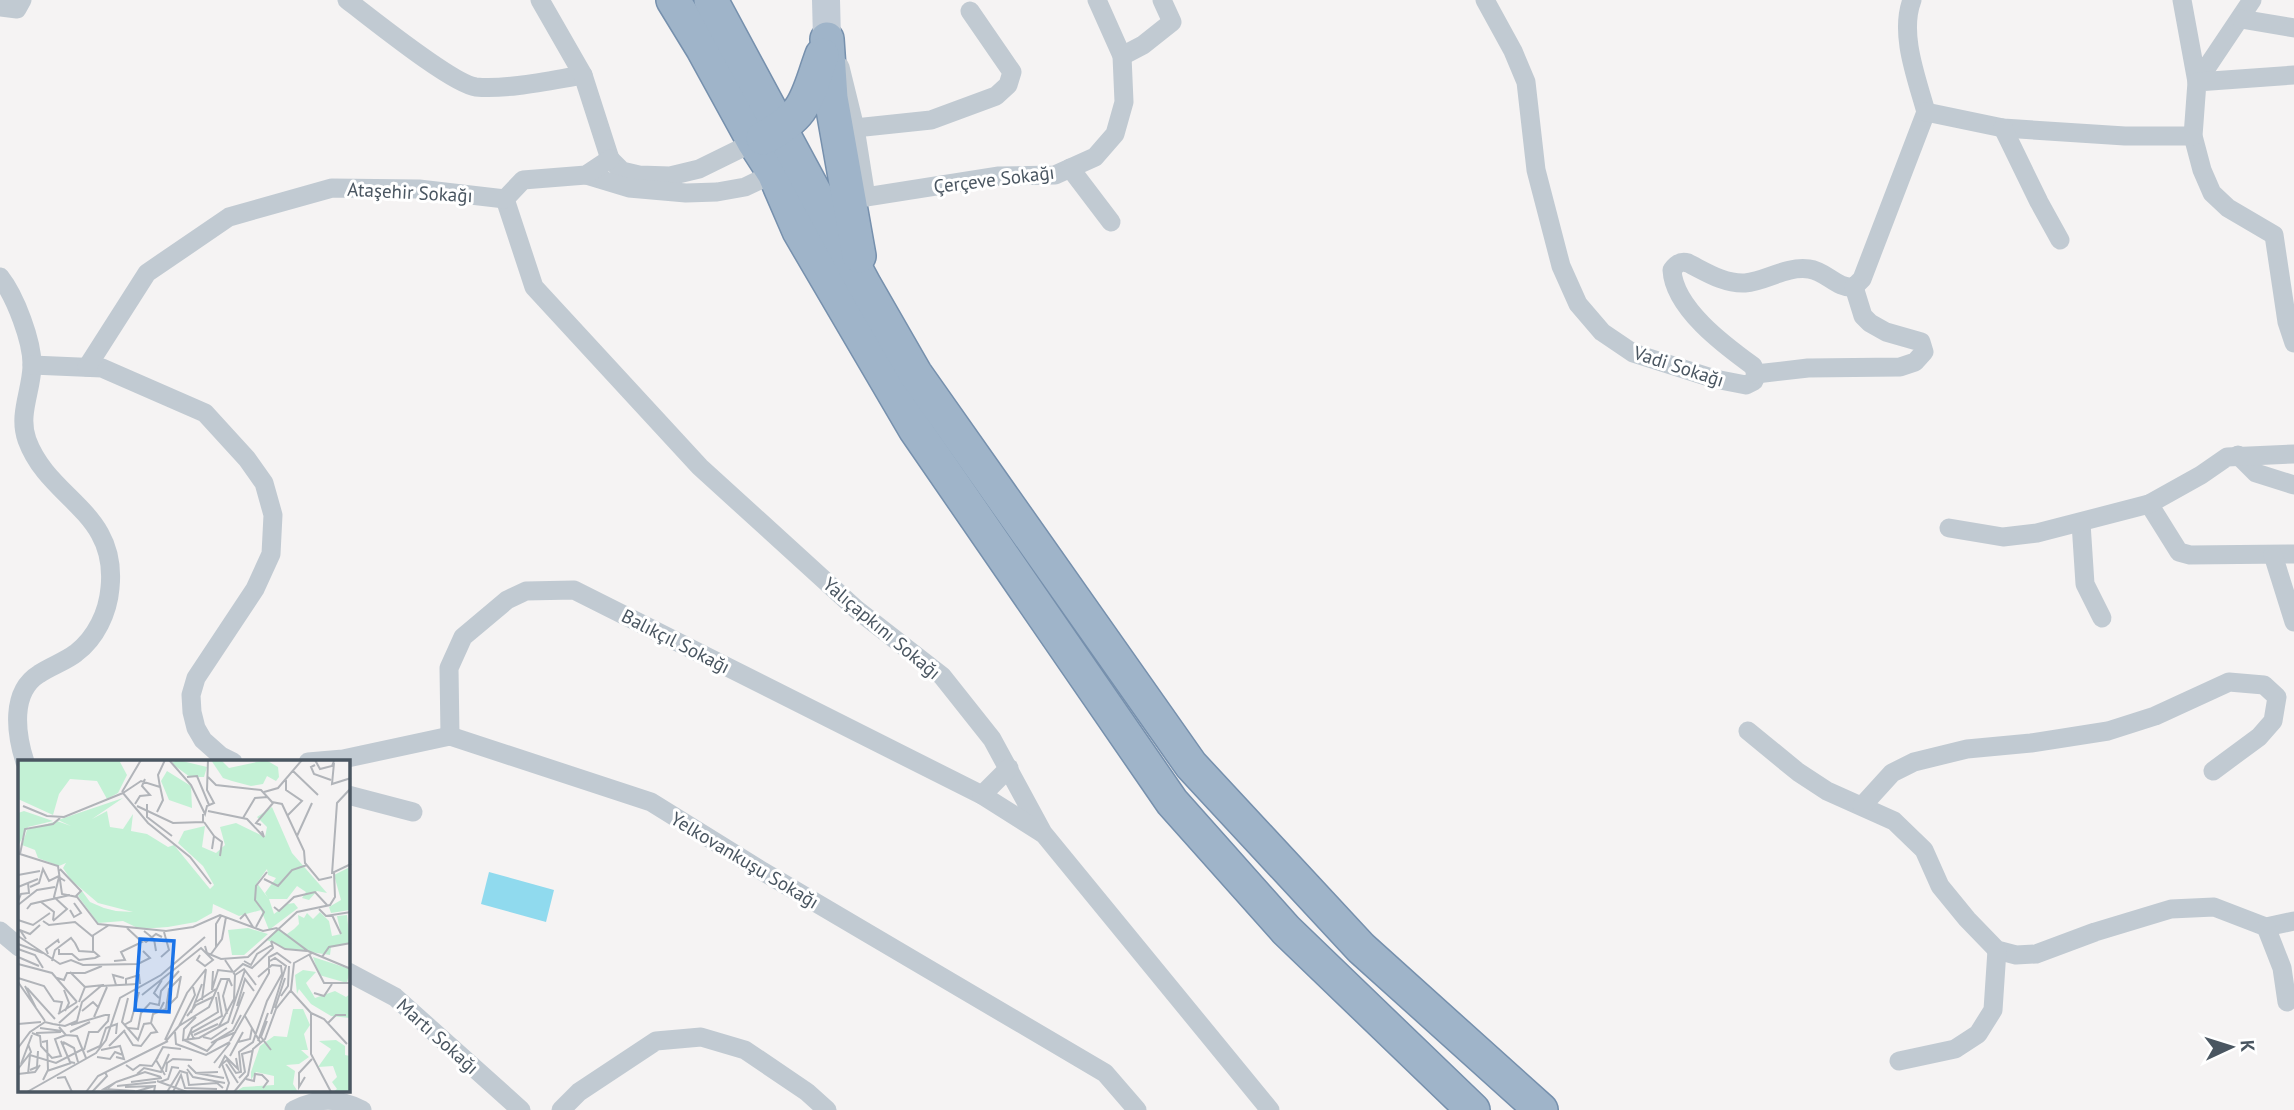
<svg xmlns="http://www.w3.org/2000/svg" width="2294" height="1110" viewBox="0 0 2294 1110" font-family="'PT Sans',sans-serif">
<rect width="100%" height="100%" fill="#f5f3f3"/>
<path fill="#90daee" d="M489,872L554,890L546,922L481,904Z"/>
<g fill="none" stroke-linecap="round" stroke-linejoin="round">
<defs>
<g id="trunk">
<path d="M673,0L703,49L754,142L774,173L799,231L915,429L1172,802L1286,930L1473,1110"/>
<path d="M711,0L865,286L915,373L1191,765L1361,948L1541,1110"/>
<path d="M827,39L831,98L859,256"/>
<path d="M763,138C808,114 806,99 822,55"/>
</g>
</defs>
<use href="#trunk" stroke="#7690ad" stroke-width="36"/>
<g stroke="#c1cad2" stroke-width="19">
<path d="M347,0C371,18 452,84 476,87C507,90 552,80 583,75"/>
<path d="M540,0L583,75L610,159"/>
<path d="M1485,0L1513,51L1526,82L1536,170L1561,266L1578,304L1602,332L1633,353L1715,379L1746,385L1754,381L1756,374L1753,366C1724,345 1674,308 1672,270C1677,263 1681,261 1688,263C1706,272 1724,284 1745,283C1767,281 1785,266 1809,269C1826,271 1837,289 1854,287L1862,279L1926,112"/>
<path d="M1912,0C1899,34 1917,79 1926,112"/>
<path d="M2182,0L2197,82L2252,0"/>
<path d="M0,7L17,9L22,0"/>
<path d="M2241,19L2294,28"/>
<path d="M1122,56L1143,45L1172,22L1162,0"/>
<path d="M840,67L855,128L866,197L999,176L1055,175L1095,157L1115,134L1124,102L1122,56L1097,0"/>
<path d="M2294,75L2197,82L2193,136L2202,170L2212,193L2228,208L2274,235L2287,322L2294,343"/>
<path d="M1926,112L2003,128L2125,136H2193"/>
<path d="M855,128L931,120L996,96L1008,85L1012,72L970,11"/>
<path d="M2003,128L2039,202L2060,240"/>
<path d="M610,159L622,171L639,175L670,176L699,169L754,142"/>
<path d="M1070,168L1111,222"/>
<path d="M586,175L629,188L686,193L717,192L745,187L774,173"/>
<path d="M505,199L534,287L700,467L856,609L942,676L992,739L1043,833L1270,1110"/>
<path d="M0,277C15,296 33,342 32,367C31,392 18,415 27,440C49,500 118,511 110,588C108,612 96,638 76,653C66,661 51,666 39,674C10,692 16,734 25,762"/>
<path d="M32,365L102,368L205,413L247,459L264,483L273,515L271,554L255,589L196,678L191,695L192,712L196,728L203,740L221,756L233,762"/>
<path d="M87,367L147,273L229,217L332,188L419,189L505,199L523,180L586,175L610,159"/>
<path d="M1756,374L1808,368L1900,367L1915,362L1924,352L1921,342L1886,332L1870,323L1863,316L1854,287"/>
<path d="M2238,455L2256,473L2294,485"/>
<path d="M2149,504L2179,552L2190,555L2294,554"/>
<path d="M2081,523L2085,584L2102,618"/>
<path d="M1949,528L2003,537L2037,533L2149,504L2201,475L2227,457L2294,454"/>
<path d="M2273,555L2294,622"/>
<path d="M1748,731L1798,772L1827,791L1894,821L1924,850L1940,886L1967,919L1997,950L2016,955L2036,954L2095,932L2171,909L2214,907L2266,927L2294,921"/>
<path d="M450,736L449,668L463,637L507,600L526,591L574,590L982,795L1042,833"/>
<path d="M308,762L343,759L450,736L651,802L762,871L1105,1073L1137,1110"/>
<path d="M348,795L413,812"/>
<path d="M982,795L1009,768"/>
<path d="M1862,806L1892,773L1914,762L1967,749L2031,743L2108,731L2155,716L2229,682L2264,685L2277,697L2273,721L2259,737L2213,771"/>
<path d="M2266,927L2282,968L2287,1002"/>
<path d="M0,931L19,947"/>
<path d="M348,972L395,997L521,1110"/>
<path d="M1899,1061L1955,1049L1978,1034L1993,1010L1997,950"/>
<path d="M294,1110C320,1097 336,1097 362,1110"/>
<path d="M561,1110L579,1092L656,1041L701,1037L745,1050L807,1092L827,1110"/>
</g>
<path stroke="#c1cbd6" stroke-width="28" d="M826,0L827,39"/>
<use href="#trunk" stroke="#9fb4c9" stroke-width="33"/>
</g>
<g text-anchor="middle" stroke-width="6" stroke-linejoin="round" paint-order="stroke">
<g font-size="19" fill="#4a5661" stroke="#fff">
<text transform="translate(994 179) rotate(-7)" y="7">Çerçeve Sokağı</text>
<text transform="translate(410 192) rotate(3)" y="7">Ataşehir Sokağı</text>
<text transform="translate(1679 366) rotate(18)" y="7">Vadi Sokağı</text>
<text transform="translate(882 628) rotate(40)" y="7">Yalıçapkını Sokağı</text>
<text transform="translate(676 641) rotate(27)" y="7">Balıkçıl Sokağı</text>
<text transform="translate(745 860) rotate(31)" y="7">Yelkovankuşu Sokağı</text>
<text transform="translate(438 1036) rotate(42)" y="7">Martı Sokağı</text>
</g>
</g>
<g transform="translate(18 760)">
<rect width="332" height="332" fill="#f5f3f3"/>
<path d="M0,0H107L102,2L109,15L100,33L89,39L79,21L52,19L41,34L35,55L0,39ZM160,0L189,7L186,17H172L153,3ZM193,0H203L211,8L248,0L260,7L261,17L258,21L249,16L245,24L233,26L214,21L205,18ZM149,11L173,26L174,48L151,40L143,21ZM105,38L74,59L89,51L92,67L105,69L115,54L113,71L129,74L150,87L156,85L192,129L196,125L185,106L160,83L166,71L187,66L184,87L198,93L207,85L202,67L218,63L247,77L249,67L239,57L254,47L274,93L309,133L299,131L291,140L284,138L288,132L279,126L269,139H251L256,154L269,144L276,143L280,148L251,170L243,150L221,156L195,144L194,153L178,162L150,167L122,169L105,161L80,163L60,136L64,131L72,142L86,148L98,151L115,152L80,143L53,120L45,108L48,103L41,106L20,98L17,90L4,85L9,70L39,61L53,66L40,60ZM249,109L250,115L258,118L247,133L250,138L239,123ZM6,51L35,61L10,67L0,86V53ZM332,107V150L313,153L311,147L323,140L316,115ZM302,152L311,161L314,176L323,174L319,156L329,155L332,183L313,187L312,195L266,188L249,180L259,169L269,174L276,169L281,164L280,155L286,158L289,153L295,159ZM230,168L250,174L226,195H214L210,170ZM295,197L332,209L329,223L301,215ZM285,210L298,212L288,223L297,238L317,231L328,237L332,234V258L313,256L293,244L281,229L279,234L277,215ZM275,249H285L292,265L286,274L290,290H283L291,297L281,304L268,305L277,311L275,324L280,332H217L225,327L256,325V316L238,312L233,320V312L242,286L256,276L269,277ZM301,281L318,280L327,286V295L332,296V332H315L319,329L314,322L319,317L315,306L300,307L313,289Z" fill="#c3f1d5" fill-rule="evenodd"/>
<path fill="none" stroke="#b1b4b9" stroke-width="2" d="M151,0L173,25L187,54L189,46L196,43L189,30L190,0M297,0L302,9L314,6L316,1M316,3L314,24L333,18M297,5L293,7L296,14L313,20M275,11L300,35M189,16L198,25L243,30L254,42L264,44L286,91L287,103L301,120L314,117M169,17L179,16L191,45M268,20V30L284,41L270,55M104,32L123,0M246,32L260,28L284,0M105,33L123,21L142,27L140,15L147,0M117,44L122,36L132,35L124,26L127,19M129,44V57L154,76M5,46L29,56L46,57L105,33L130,63L172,97L193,124M119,46L155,63L185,62V54M190,51L229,59L246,77L244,71M139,52L145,40L142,26M42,58L35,64L7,69L2,94L40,106L44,134L59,137L80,164L148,171L175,167L202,155L245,171L259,168M225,58L237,38L250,37M186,62L196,76L194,89M243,65L238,63L255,43M196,76L204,82L202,96M279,76L294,43M42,109L63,131L58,136M314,114L319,43L333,28M0,115L22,111M246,119L260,126L274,110L289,105M0,127L20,119M12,127L21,123L25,109L31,121L41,116M0,141L3,134L11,133L10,123M23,142L36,152L35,160M0,145L19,130L37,127M256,147L261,151L276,137L297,132L309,145M9,149L13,144L52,135M301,149L308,156L333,152M52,150L56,157L63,153L56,143M314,155L323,174M222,159L227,154L235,167M0,160L15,165L32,153M25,161L31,165L57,162L74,176L91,165M35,161L49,149L36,137L41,117L47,121M238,167L246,152L237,140L238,126L249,112M259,168L290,191L333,209M126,171L136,179L138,191M0,176L42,204L53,200L65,205L120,204L132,198L125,191M8,179L2,170L12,174L22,165M124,179L128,182L138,174L144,177M253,181L267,189L289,191M57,183L61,191L76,192M0,184L25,193M187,186L189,193L203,199L230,197L279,152L312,145L317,137L316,112L333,104M198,187V164L203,156M0,189L17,195L25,208M41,189V194H54L61,200L77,198L81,196L75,191V176M30,194L28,189L40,180L41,183M193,194L204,179L208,157M291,194L306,223H333M0,197L21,206M143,197L151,190L146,172M304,197L311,187L333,183M34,201L37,190L53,178L57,183M96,201L107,200L103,192L124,182L109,168M226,201L233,205L239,194L254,185M252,201L257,198L268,206L253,254M0,204L34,213L59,242M195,211L194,230L200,210L216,212L225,204L234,208L255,188L253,181M52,212L67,227M217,215L226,209L238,225M0,218L26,226L36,241L44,242L41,254M39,218L46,220L49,213H67L84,206M0,222L27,261M108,224V219L121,215L122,224M98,225L95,215L106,218M7,226L18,248M9,228L37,259M46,230L51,243L47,251M273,231L293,253V294L313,332M296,233L306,236L314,224M124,235L183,188L195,200L187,206L179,200L182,195M263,236L270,226L271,206M110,238L104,262L120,280L126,264L133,263L135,254L148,249L151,229L163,217M141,238L136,233L144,220M184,240L188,209M61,242L67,227L86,225M178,242L198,229M152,244L159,237L163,216M219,246L227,219L236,231M257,248L267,218M128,250H142L146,242M64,251L75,242L81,248M173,253L184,224M293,253L306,259L329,284M40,254L59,242M209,254L205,236L210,219M169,256L178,245L195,237M227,256L242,282M76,257L89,227M178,257L166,269L165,280L181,278L210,262L227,210M249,261L243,277L253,290M41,263L60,246M310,263L318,255H328M0,264L23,262M35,264L47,266L59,261L64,242L83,226L120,224M214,264L226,232M53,265L87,255M106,265L113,261L121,232M161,266L177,235L175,227M201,266L216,239L217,215L207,200M22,268L44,271M110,268L120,269L123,253L132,243L141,245L143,231L161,211M106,271L115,285L123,286L133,273L139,272L133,263M52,272L72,262M157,272L158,284L188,295L212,282M14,273L22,276L23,286L34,298L43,296L37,279L48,275L41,267M18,273L43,272M48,275L59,276L68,298M176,275L200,264M185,277L193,279L209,268M176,279L173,273L204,256L200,232M147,280L169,233L188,209M166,280L189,291L199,280L218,272M169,280L174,268L200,252L198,237M148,281L161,266L191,247L203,219H211L214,226M212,281L251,213V197L259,193L273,203M240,281L250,253M24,282L29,281L30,310L25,320M45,282L56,288L60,302M220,282L232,279L234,268M193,283L215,270L223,255M46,285L43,281L52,302L57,303M91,286L107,270M0,288L12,272L27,262L35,264M66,290L71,272H80L90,261L91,255H87M83,290L102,286L106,299L98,297M69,292L82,286L88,268L99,264L98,274M212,296L225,272M79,297L92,299L97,292L105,295M196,303L212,283M3,304L14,275M208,304L220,323M108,305L115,310L122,305L134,306L140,297M170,305L178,313L206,318M201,308L207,296L220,309L218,298M0,309L13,292L10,284M169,309L175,317L207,323M12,310L19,307L20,291M29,311L53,303M148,312L149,303L155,299L174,300M177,313L200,312M0,314L17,312L22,305M10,314L12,295L38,303L65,289M119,314L126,308L143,312L151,294M147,315L138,300L145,287L163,289M287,317L281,327V313L294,299M39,318L47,317L54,332M221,318L227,312L224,294L234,291M228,319L236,321L237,314L244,315L250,321L245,328M139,321L169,332M98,322L127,312L143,317M113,322L144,318M142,322L150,319L154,307L161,308M99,326L138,322M107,327L137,326L136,332M90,328L98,322L86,329L117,331M9,332L78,293L88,280L102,238L143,215L187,177M68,332L80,316L150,281M74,332L89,316L87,312M116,332L137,326M149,332L162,311L169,313L171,325L199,323L205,328M155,332L163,315L167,328L199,329M208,332L211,323L204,304L209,300L218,313L223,312L221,292L235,282L249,241L264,214L263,206L254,205L240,217M216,332L230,315L235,289L247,279L258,249L273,230L276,203L294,193"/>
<path fill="#1a73e8" fill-opacity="0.15" stroke="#1a73e8" stroke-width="3.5" d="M122,179L156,181L151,252L117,250Z"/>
<rect width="332" height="332" fill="none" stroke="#4a5661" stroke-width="3.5"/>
</g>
<g transform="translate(2231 1047) rotate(86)" stroke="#ffffff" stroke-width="5" paint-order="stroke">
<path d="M0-5L12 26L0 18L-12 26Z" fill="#4a5661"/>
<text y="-10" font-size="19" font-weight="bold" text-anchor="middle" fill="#4a5661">K</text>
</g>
</svg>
